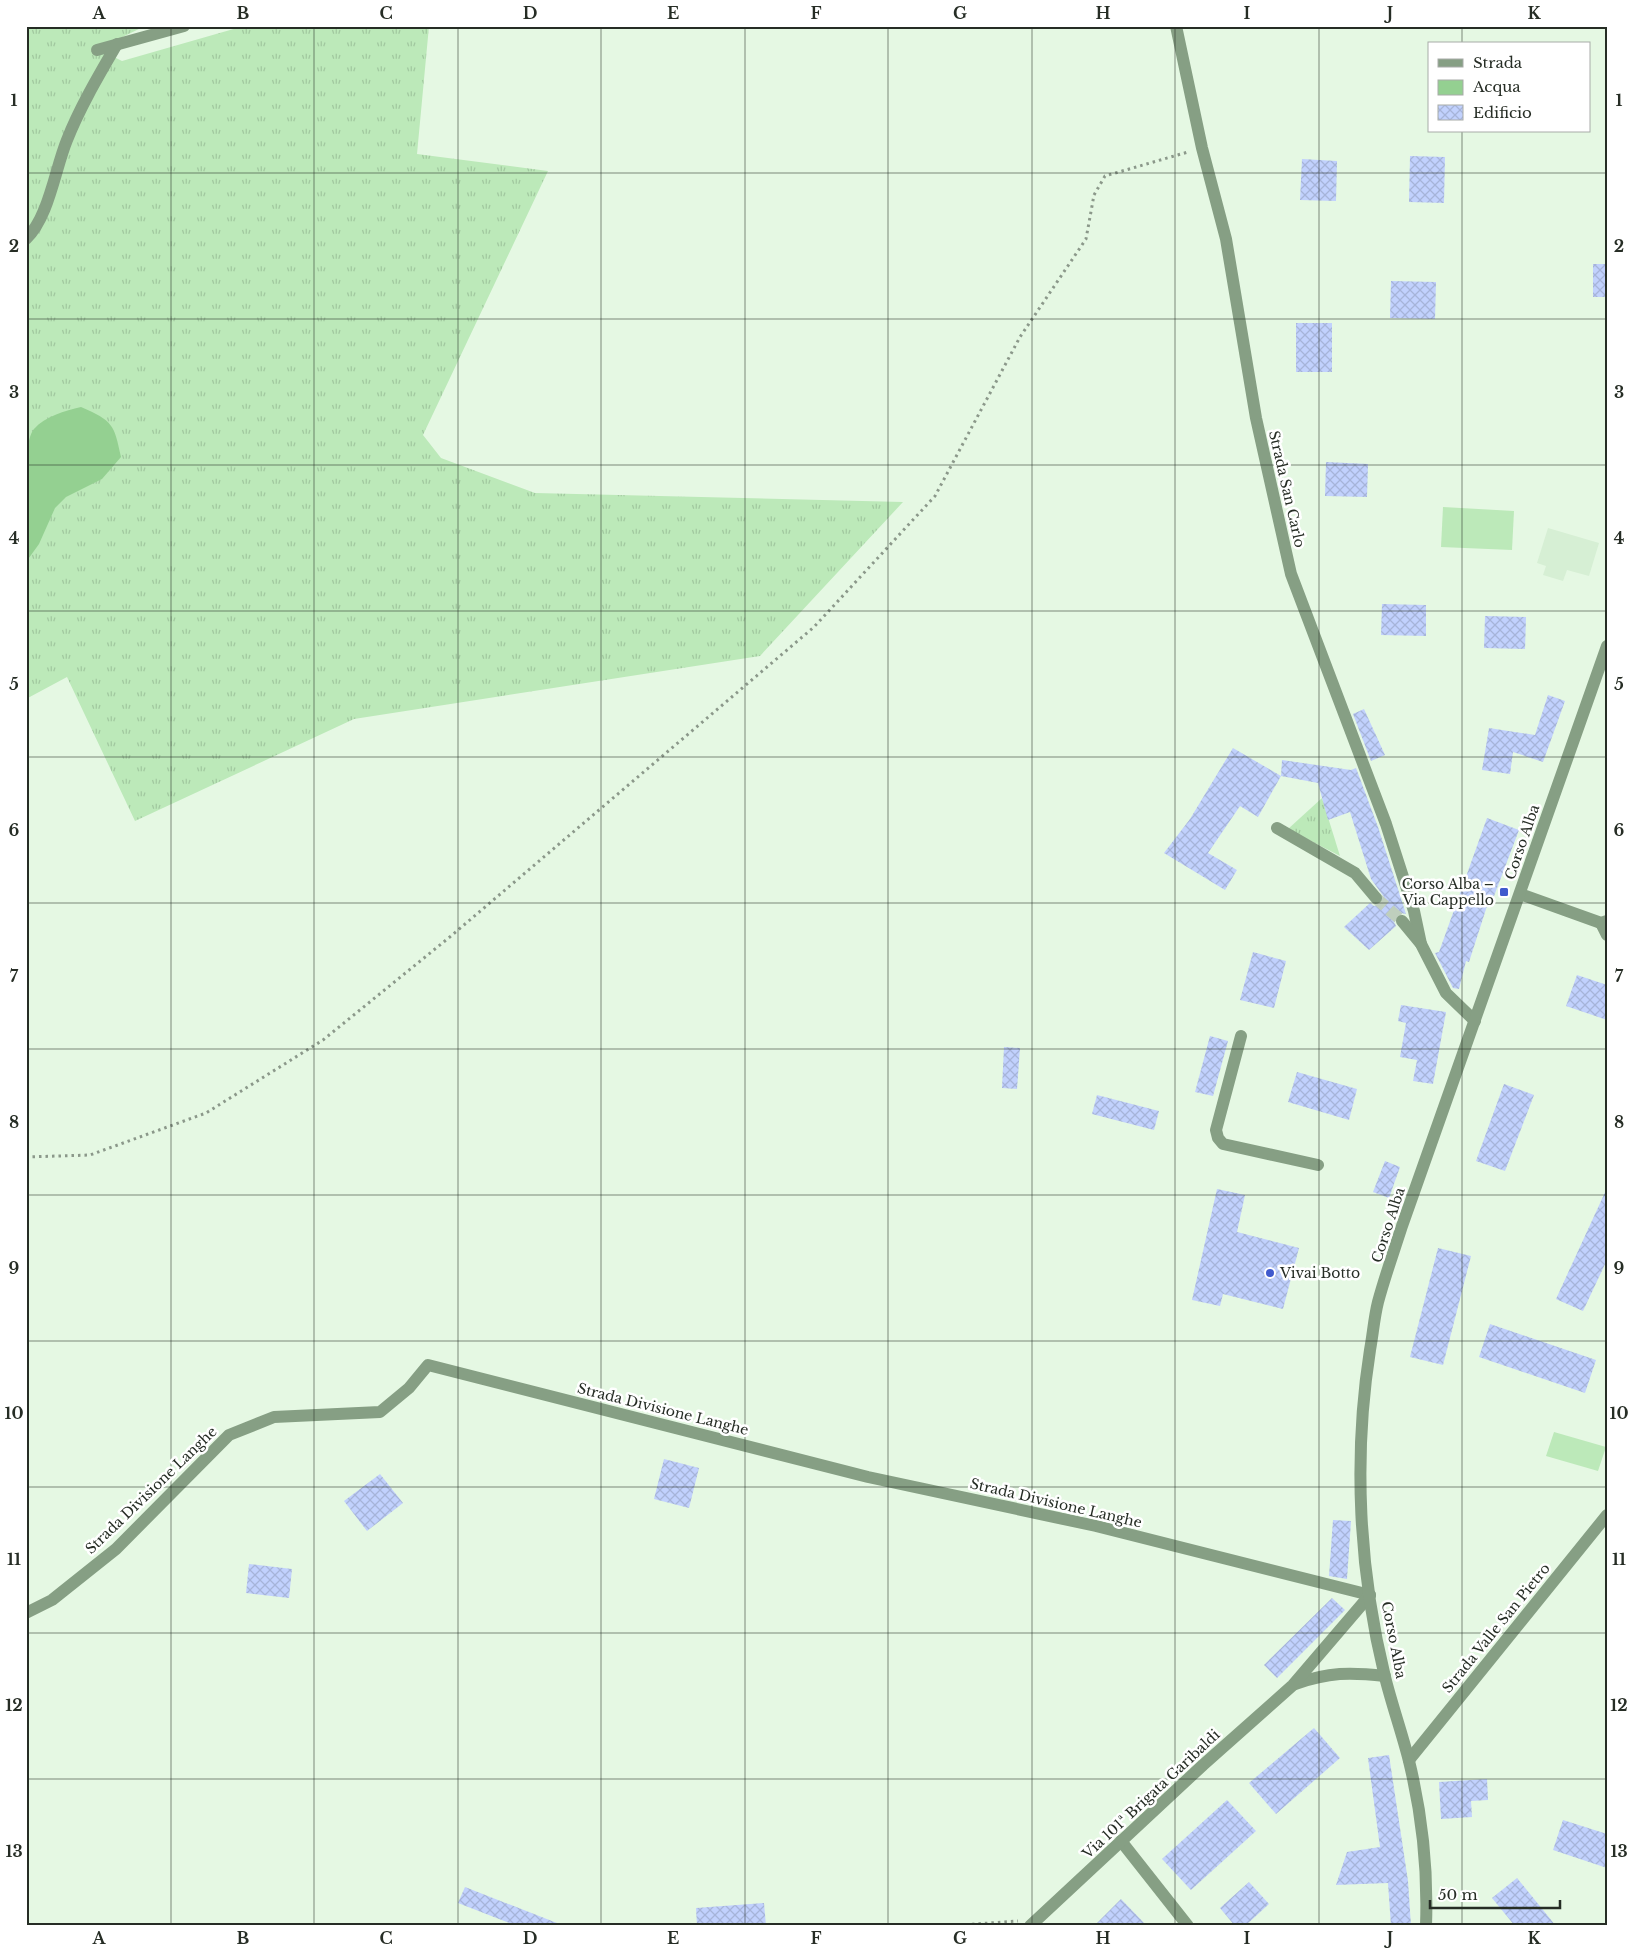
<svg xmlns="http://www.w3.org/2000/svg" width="1633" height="1952" viewBox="0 0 1633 1952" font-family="'Libre Baskerville',serif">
<defs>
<pattern id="grass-tufts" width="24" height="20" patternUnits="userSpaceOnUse" patternTransform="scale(1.25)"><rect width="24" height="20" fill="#bce9b9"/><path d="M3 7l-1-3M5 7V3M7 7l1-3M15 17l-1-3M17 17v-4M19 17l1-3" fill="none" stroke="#a1c89f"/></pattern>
<pattern id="building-cross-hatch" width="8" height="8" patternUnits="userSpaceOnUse" patternTransform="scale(1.25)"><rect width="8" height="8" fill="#c1d1fd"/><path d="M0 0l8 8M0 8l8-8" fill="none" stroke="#a6b4d9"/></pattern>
</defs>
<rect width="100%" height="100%" fill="#e5f8e3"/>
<path fill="#d6efd4" d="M1548,528L1599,543L1589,576L1567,570L1563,581L1543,575L1546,566L1537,563Z"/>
<g fill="url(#grass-tufts)">
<path d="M26,26H145L98,49L122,61L244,26H429L417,154L548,171L423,435L441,458L535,493L903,502L760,656L354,719L135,821L67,677L26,699Z"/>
<path d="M1322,798L1340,856L1288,829Z"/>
</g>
<g fill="#bce9b9">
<path d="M1443,507L1514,511L1512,550L1441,547Z"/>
<path d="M1554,1432L1606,1447L1598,1471L1546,1456Z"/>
</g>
<path fill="#94d091" d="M81,407C113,421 114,424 121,457L102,479L66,497L55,508L39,544L26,562C26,538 20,445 34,429C45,416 65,411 81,407Z"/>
<g fill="url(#building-cross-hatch)">
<path d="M1410,156L1445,157L1444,203L1409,202Z"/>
<path d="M1302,159L1337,161L1336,201L1300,200Z"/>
<rect x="1593" y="264" width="14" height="33"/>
<path d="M1391,281L1436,282L1435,319L1390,318Z"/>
<rect x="1296" y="323" width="36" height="49"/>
<path d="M1326,462L1368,464L1367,497L1325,496Z"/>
<path d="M1382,604L1426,605V636L1381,635Z"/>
<path d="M1485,616L1526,617L1525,649L1484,648Z"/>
<path d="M1548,695L1565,701L1543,762L1513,752L1510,774L1482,770L1489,728L1535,735Z"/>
<path d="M1364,709L1385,755L1371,761L1353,714Z"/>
<path d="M1233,748L1281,776L1258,817L1240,806L1208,853L1237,870L1225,890L1164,853L1190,819Z"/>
<path d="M1282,760L1351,770L1356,768L1378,827L1406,914L1401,913L1396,915L1394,922L1396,926L1369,950L1344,927L1370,903L1374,906L1381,904L1384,897L1371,879L1350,812L1328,820L1318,783L1281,776Z"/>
<path d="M1487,818L1519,830L1491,904L1488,903L1469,962L1466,961L1459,989L1453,988L1435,953L1439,952Z"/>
<path d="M1253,952L1286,961L1274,1008L1240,1000Z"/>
<path d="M1577,975L1607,985V1020L1566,1006Z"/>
<path d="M1401,1005L1446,1012L1433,1084L1413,1081L1417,1060L1400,1057L1406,1023L1398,1021Z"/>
<path d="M1210,1036L1228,1041L1213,1096L1195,1092Z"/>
<path d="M1004,1047L1020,1048L1017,1089L1002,1088Z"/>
<path d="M1297,1072L1357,1089L1349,1120L1288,1102Z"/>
<path d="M1504,1084L1534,1095L1505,1171L1476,1161Z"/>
<path d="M1097,1095L1159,1111L1154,1130L1092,1114Z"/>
<path d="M1385,1161L1400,1167L1389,1198L1373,1192Z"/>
<path d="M1607,1188V1260L1583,1311L1556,1299Z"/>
<path d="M1217,1189L1245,1195L1237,1232L1299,1248L1283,1309L1223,1294L1220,1306L1192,1300Z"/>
<path d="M1438,1248L1471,1256L1443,1365L1410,1357Z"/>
<path d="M1490,1324L1596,1360L1585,1393L1479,1357Z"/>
<path d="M664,1459L699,1468L689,1508L654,1499Z"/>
<path d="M380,1474L403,1503L367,1531L344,1501Z"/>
<path d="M1333,1520L1351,1521L1347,1579L1329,1576Z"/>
<path d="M249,1564L292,1569L289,1598L246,1593Z"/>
<path d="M1332,1598L1345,1610L1277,1678L1264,1665Z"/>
<path d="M1314,1728L1340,1758L1276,1814L1249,1783Z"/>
<path d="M1389,1755L1408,1881L1411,1926H1391L1388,1883L1336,1885L1347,1852L1380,1847L1368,1758Z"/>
<path d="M1487,1779L1488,1800L1471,1801L1472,1817L1441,1819L1439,1782Z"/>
<path d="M1227,1800L1256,1831L1191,1890L1162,1859Z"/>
<path d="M1563,1820L1607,1834V1868L1553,1850Z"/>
<path d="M1517,1878L1556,1926H1515L1492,1898Z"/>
<path d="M1249,1882L1269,1904L1245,1926H1235L1220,1908Z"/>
<path d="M465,1887L562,1925V1926H517L458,1903Z"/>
<path d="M1121,1899L1147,1926H1094Z"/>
<path d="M764,1903L766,1926H697L696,1908Z"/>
</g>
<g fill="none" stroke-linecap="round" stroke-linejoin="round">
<path stroke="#bfcfbd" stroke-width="12" stroke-dasharray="12 6" stroke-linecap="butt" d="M1376,898L1402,921"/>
<g stroke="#8b988a" stroke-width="3" stroke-dasharray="2.5 4" stroke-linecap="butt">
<path d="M26,1157L90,1155L206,1113L323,1040L451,936L814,627L935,496L1020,337L1086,239L1094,195L1105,176L1188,152"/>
<path d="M946,1926L1018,1921"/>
</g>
<g stroke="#869f84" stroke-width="12">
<path d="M1176,26L1202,148L1226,239L1256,418L1291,574L1386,824L1414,911L1421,944"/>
<path d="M97,50L184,26"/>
<path d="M26,239C49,217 55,169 67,140C80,107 99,75 117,44"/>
<path d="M1277,828L1355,873L1376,898"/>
<path d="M1520,894L1601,923L1607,921"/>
<path d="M1402,921L1421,944L1446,993L1475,1021"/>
<path d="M1601,923L1607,935"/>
<path d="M1241,1036L1216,1130L1218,1138L1223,1144L1318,1165"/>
<path d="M26,1613L52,1600L116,1549L229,1435L274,1417L380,1412L409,1388L428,1365L868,1477L1096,1526L1370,1595"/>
<path d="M1295,1684C1329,1672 1350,1672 1385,1676"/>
<path d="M1409,1760L1607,1515"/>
<path d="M1121,1841L1188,1926"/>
<path d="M1030,1926L1203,1765L1293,1685L1370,1595"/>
<path d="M1426,1926C1428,1871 1422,1814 1409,1761C1402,1733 1392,1705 1385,1677C1359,1571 1353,1458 1370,1350C1373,1334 1374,1318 1378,1302C1385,1276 1394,1251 1402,1226L1607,646"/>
</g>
</g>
<path fill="none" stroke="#262d25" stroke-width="1" stroke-opacity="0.55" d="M171,26V1926M314,26V1926M458,26V1926M601,26V1926M745,26V1926M888,26V1926M1032,26V1926M1175,26V1926M1319,26V1926M1462,26V44M1462,131V1926M26,173H1607M26,319H1607M26,465H1607M26,611H1607M26,757H1607M26,903H1607M26,1049H1607M26,1195H1607M26,1341H1607M26,1487H1607M26,1633H1607M26,1779H1607"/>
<g fill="#405acd" stroke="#fff" stroke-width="2">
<rect x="1499" y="887" width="10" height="10" rx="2.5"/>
<circle cx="1270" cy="1273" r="5"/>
</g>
<g text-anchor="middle" stroke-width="5" stroke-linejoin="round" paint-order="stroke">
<g font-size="14" fill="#262d25" stroke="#fff">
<text transform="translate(1287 489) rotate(77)" y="5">Strada San Carlo</text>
<text transform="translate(1522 842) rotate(-71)" y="5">Corso Alba</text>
<text transform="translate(1388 1225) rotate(-72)" y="5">Corso Alba</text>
<text transform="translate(663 1409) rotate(14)" y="5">Strada Divisione Langhe</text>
<text transform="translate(151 1490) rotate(-44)" y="5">Strada Divisione Langhe</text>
<text transform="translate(1056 1503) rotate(13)" y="5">Strada Divisione Langhe</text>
<text transform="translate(1496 1628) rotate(-51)" y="5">Strada Valle San Pietro</text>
<text transform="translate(1394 1640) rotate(79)" y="5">Corso Alba</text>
<text transform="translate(1151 1794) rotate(-43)" y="5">Via 101ª Brigata Garibaldi</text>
</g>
<g font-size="14" fill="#262d25" stroke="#fff" text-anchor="end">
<text x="1494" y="889">Corso Alba –<tspan x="1494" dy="16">Via Cappello</tspan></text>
<text x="1280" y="1278" text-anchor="start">Vivai Botto</text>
</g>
</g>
<rect width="1633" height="1952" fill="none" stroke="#ffffff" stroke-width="55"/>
<rect x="1428" y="42" width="162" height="90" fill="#ffffff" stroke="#a8aba8"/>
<rect x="1438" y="59" width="25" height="8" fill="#869f84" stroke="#a8aba8"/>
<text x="1473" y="68" font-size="15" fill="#262d25">Strada</text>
<rect x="1438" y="80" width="25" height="15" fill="#94d091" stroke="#a8aba8"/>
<text x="1473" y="92" font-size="15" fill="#262d25">Acqua</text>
<rect x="1438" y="105" width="25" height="15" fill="url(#building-cross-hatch)" stroke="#a8aba8"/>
<text x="1473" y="118" font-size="15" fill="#262d25">Edificio</text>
<path d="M1430 1900v8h130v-8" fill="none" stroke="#262d25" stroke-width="2.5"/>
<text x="1438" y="1900" font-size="15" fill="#262d25" stroke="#ffffff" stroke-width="4" paint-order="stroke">50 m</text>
<rect x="28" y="28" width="1578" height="1896" fill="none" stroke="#262d25" stroke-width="2"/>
<g font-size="16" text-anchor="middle" font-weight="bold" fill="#262d25">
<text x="99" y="19">A</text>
<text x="243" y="19">B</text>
<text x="386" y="19">C</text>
<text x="530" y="19">D</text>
<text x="673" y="19">E</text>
<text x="816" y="19">F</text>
<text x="960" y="19">G</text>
<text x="1103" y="19">H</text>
<text x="1247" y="19">I</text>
<text x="1390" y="19">J</text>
<text x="1534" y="19">K</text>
<text x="14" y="106">1</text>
<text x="1619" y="106">1</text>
<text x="14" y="252">2</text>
<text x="1619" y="252">2</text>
<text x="14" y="398">3</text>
<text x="1619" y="398">3</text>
<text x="14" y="544">4</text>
<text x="1619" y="544">4</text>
<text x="14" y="690">5</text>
<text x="1619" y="690">5</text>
<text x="14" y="836">6</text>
<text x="1619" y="836">6</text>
<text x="14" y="982">7</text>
<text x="1619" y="982">7</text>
<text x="14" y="1128">8</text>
<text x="1619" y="1128">8</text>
<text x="14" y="1274">9</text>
<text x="1619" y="1274">9</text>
<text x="14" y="1419">10</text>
<text x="1619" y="1419">10</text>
<text x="14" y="1565">11</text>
<text x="1619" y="1565">11</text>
<text x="14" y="1711">12</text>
<text x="1619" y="1711">12</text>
<text x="14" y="1857">13</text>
<text x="1619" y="1857">13</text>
<text x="99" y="1944">A</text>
<text x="243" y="1944">B</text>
<text x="386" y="1944">C</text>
<text x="530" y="1944">D</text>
<text x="673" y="1944">E</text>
<text x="816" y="1944">F</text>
<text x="960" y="1944">G</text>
<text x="1103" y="1944">H</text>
<text x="1247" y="1944">I</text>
<text x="1390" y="1944">J</text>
<text x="1534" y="1944">K</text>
</g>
</svg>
